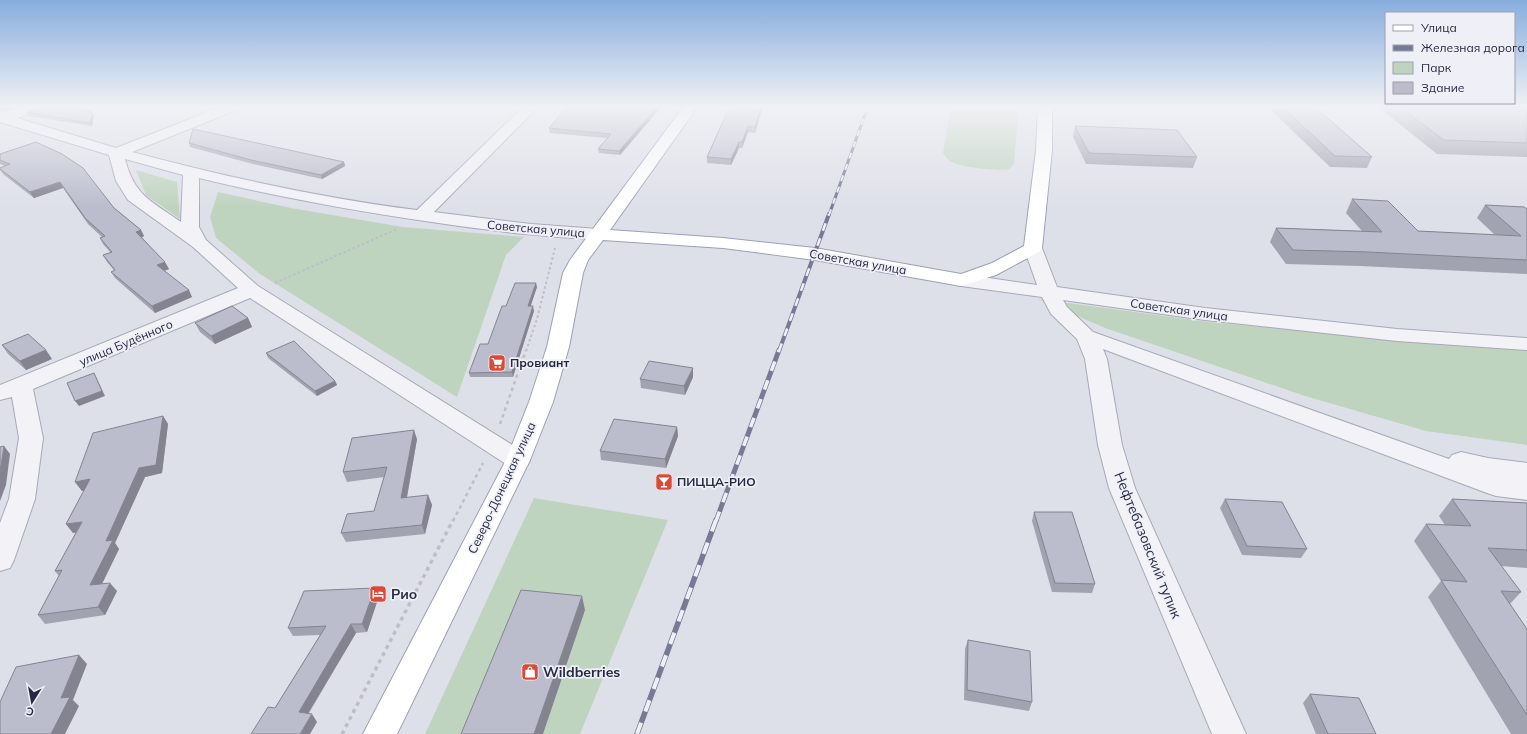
<svg xmlns="http://www.w3.org/2000/svg" width="1527" height="734" viewBox="0 0 1527 734" font-family="Mulish,sans-serif">
<rect width="100%" height="100%" fill="#dee0e9"/>
<g fill="#bfd4bf">
<path d="M951,106H1019L1014,164C1012,166 1011,168 1009,169C1000,172 960,167 952,162C947,160 946,157 943,153Z"/>
<path d="M136,170L177,182L180,219L146,195Z"/>
<path d="M218,192L291,208L403,227L524,237L506,255L457,397L260,274L216,238L210,217Z"/>
<path d="M1038,299L1209,322L1429,343L1527,347V445L1426,431L1305,396L1105,328Z"/>
<path d="M534,498L668,520L580,734H425Z"/>
</g>
<g fill="none" stroke-linecap="round" stroke-linejoin="round">
<defs>
<g id="minor">
<path d="M27,106H47L45,109L17,118L116,148L223,106H241L239,109L132,152C226,177 321,198 417,210L524,106H539L434,212L531,224L598,229L604,230L607,234L604,238L598,239C551,238 505,232 459,226C372,214 285,199 199,178V227L206,240L258,286L527,454L530,460L527,466L518,469L509,466L250,298L33,389L43,438L35,499L14,560L10,568L0,571V523L9,499L19,438L12,397L0,400V385L238,288L193,247L128,200L116,181L109,155L0,122V113ZM125,159L183,175L181,222C153,202 134,196 125,159Z"/>
<path d="M1033,243L1039,244L1042,248L1057,287L1205,308L1397,329L1527,338V350L1397,341L1205,320L1063,300L1067,307L1093,332L1449,459L1452,455L1461,452L1488,458L1527,463V500L1496,496L1487,493L1103,349L1107,359L1122,445L1135,488L1246,734H1212L1109,488L1098,445L1085,359L1077,339L1051,314L1042,297L961,286L954,284L951,280L954,276L961,274L1037,285L1024,248L1027,244Z"/>
</g>
<path id="major" d="M684,106H698L610,230L723,238L815,248L961,274L964,273L992,263L1024,246L1036,150L1038,106H1052V150L1042,248L1039,252L996,275L961,286L815,260L723,248L603,240L588,260L583,273L569,347L553,402L530,460L397,734H363L506,460L529,402L547,347L563,273L570,260Z"/>
</defs>
<use href="#minor" stroke="#a7a9b7" stroke-width="2"/>
<use href="#major" stroke="#9da0b6" stroke-width="2"/>
<g stroke="#bdbec8" stroke-width="2" stroke-dasharray="2.5 2.5" stroke-linecap="butt">
<path d="M275,283L397,229"/>
<path d="M526,351L537,319L555,248"/>
</g>
<g stroke="#bdbec8" stroke-width="2.5" stroke-dasharray="3.5 3.5" stroke-linecap="butt">
<path d="M500,424L526,350"/>
<path d="M453,521L483,463"/>
</g>
<path stroke="#bdbec8" stroke-width="3.5" stroke-dasharray="4 4" stroke-linecap="butt" d="M342,734L453,520"/>
<use href="#minor" fill="#f2f2f7" fill-rule="evenodd"/>
<use href="#major" fill="#fff" fill-rule="evenodd"/>
<defs>
<path id="rail-far3" d="M829,215L868,106"/>
<path id="rail-far2" d="M779,351L829,214"/>
<path id="rail-far1" d="M716,521L779,350"/>
<path id="rail" d="M637,734L716,520"/>
</defs>
<use href="#rail-far3" stroke="#777a94" stroke-width="3"/>
<use href="#rail-far2" stroke="#777a94" stroke-width="4"/>
<use href="#rail-far1" stroke="#777a94" stroke-width="5"/>
<use href="#rail" stroke="#777a94" stroke-width="5.5"/>
<use href="#rail-far3" stroke="#eeeff7" stroke-width="2" stroke-dasharray="6" stroke-linecap="butt"/>
<use href="#rail-far2" stroke="#eeeff7" stroke-width="2.5" stroke-dasharray="8" stroke-linecap="butt"/>
<use href="#rail-far1" stroke="#eeeff7" stroke-width="3.5" stroke-dasharray="10" stroke-linecap="butt"/>
<use href="#rail" stroke="#eeeff7" stroke-width="4" stroke-dasharray="12" stroke-linecap="butt"/>
</g>
<g fill="#a1a3b0">
<path d="M568,106H662L620,155L599,153L598,149L607,138L550,133L549,128Z"/>
<path d="M730,106H763L755,133L748,132L742,148H739L731,165L707,163V157Z"/>
<path d="M1267,106H1314L1372,157L1367,168L1330,167Z"/>
<path d="M1377,106H1527V157L1437,154Z"/>
<path d="M27,112L94,116L92,126L29,116Z"/>
<path d="M1075,126L1197,157L1193,168L1086,164L1073,137Z"/>
<path d="M189,143L344,162L345,166L322,179L253,164L190,147Z"/>
<path d="M0,154L114,208L141,230L144,236L142,237L169,269L164,271L192,297L155,313L115,278L111,272L114,270L107,262L103,255L111,253L103,244L100,238L102,237L88,224L63,188L34,198L3,174L0,170V168L5,166L0,164Z"/>
<path d="M1352,199L1418,231L1495,235L1477,218L1485,205L1527,209V274L1360,266L1286,264L1270,242L1276,228L1362,231L1346,213Z"/>
<path d="M537,287L530,306L534,311L513,377H470L469,373L488,344L506,306Z"/>
<path d="M248,318L252,327L215,344L200,332L195,323Z"/>
<path d="M2,345L52,359L26,370L8,354Z"/>
<path d="M266,353L335,381L337,385L317,396L268,358Z"/>
<path d="M693,377L685,395L641,388L640,379Z"/>
<path d="M163,416L168,424L162,473L145,477L115,543L119,549L102,584L117,591L105,615L45,624L38,615L59,576L55,571L76,532L73,533L66,524L84,490L82,491L75,482Z"/>
<path d="M677,427L678,436L666,468L601,460L600,451Z"/>
<path d="M417,439L407,498L428,495L432,505L425,534L346,542L341,533L374,511L384,477L347,482L343,472Z"/>
<path d="M1225,499L1307,549L1301,558L1242,555L1220,508Z"/>
<path d="M1452,499L1527,503V568L1501,566L1521,592L1510,604L1527,629V734H1511L1428,597L1441,581L1414,541L1426,524L1445,525L1439,516Z"/>
<path d="M1034,512L1095,584L1092,593L1052,592L1032,521Z"/>
<path d="M379,596L367,632L356,633L309,713L317,722L275,708L320,635L293,636L288,628Z"/>
<path d="M968,640L1032,702L1029,711L964,700L965,649Z"/>
<path d="M1310,694L1376,734H1316L1303,703Z"/>
</g>
<g fill="#838490">
<path d="M6,106H22L1,111L0,109V107Z"/>
<path d="M658,106H662L620,155L619,151Z"/>
<path d="M761,106H763L755,133V127Z"/>
<path d="M92,112L94,116L92,126L90,123Z"/>
<path d="M748,126V132L742,148V142Z"/>
<path d="M739,142V148L731,165V159Z"/>
<path d="M344,162L345,166L322,179L321,175Z"/>
<path d="M60,182L63,188L34,198L30,192Z"/>
<path d="M141,230L144,236L140,238L136,232Z"/>
<path d="M165,262L169,269L161,272L157,265Z"/>
<path d="M536,283L537,287L529,311L528,306Z"/>
<path d="M189,290L192,297L155,313L152,306Z"/>
<path d="M533,306L534,311L513,377L512,372Z"/>
<path d="M248,318L252,327L215,344L211,336Z"/>
<path d="M46,350L52,359L26,370L20,361Z"/>
<path d="M693,368V377L685,395L684,386Z"/>
<path d="M94,373L105,396L79,406L75,401Z"/>
<path d="M335,381L337,385L317,396L315,391Z"/>
<path d="M163,416L168,424L162,473L145,477L115,543L119,549L97,594L90,585L106,541Z"/>
<path d="M677,427L678,436L666,468L665,459Z"/>
<path d="M414,430L417,439L405,507L401,498Z"/>
<path d="M4,446L10,454L6,485L0,501V472Z"/>
<path d="M90,479L96,488L82,491L75,482Z"/>
<path d="M428,495L432,505L425,534L422,525Z"/>
<path d="M82,522L88,530L73,533L66,524Z"/>
<path d="M110,583L117,591L105,615L98,607Z"/>
<path d="M375,588L379,596L367,632L362,624Z"/>
<path d="M582,596L585,610L543,734H534Z"/>
<path d="M351,624L356,633L304,720L299,712Z"/>
<path d="M79,655L87,664L73,700L79,706L65,734H51L61,698Z"/>
<path d="M312,714L317,722L310,734H300Z"/>
</g>
<g fill="#bbbdcd" stroke="#838490">
<path d="M0,106H6L0,107Z"/>
<path d="M44,106H73L92,112L90,123L27,112L44,107Z"/>
<path d="M568,106H658L619,151L598,149L611,134L549,128Z"/>
<path d="M730,106H761L755,127L748,126L742,142H739L731,159L707,157Z"/>
<path d="M1281,106H1314L1372,157L1335,156Z"/>
<path d="M1399,106H1527V143L1444,140Z"/>
<path d="M1075,126L1177,130L1197,157L1089,153Z"/>
<path d="M193,129L344,162L321,175L251,160L189,143Z"/>
<path d="M36,142L62,154L83,168L114,208L141,230L136,232L165,262L157,265L189,290L152,306L111,272L115,270L103,255L112,252L100,238L105,236L85,218L60,182L30,192L0,169V168L10,164L0,160V154Z"/>
<path d="M1352,199L1388,201L1418,231L1521,236L1485,205L1524,207L1527,209V260L1368,252L1293,250L1276,228L1382,232Z"/>
<path d="M515,283H536L528,306H533L512,372L469,373L480,344H488L502,306H506Z"/>
<path d="M232,306L248,318L211,336L195,323Z"/>
<path d="M28,334L46,350L20,361L2,345Z"/>
<path d="M294,341L335,381L315,391L266,353Z"/>
<path d="M649,361L693,368L684,386L640,379Z"/>
<path d="M94,373L102,391L75,401L67,383Z"/>
<path d="M163,416L156,465L139,468L106,541L113,540L90,585L110,583L98,607L38,615L62,570L55,571L82,522L66,524L90,479L75,482L93,433Z"/>
<path d="M614,419L677,427L665,459L600,451Z"/>
<path d="M414,430L401,498L428,495L422,525L341,533L347,514L374,511L387,467L343,472L352,438Z"/>
<path d="M4,446L0,472V447Z"/>
<path d="M1225,499L1282,502L1307,549L1247,546Z"/>
<path d="M1452,499L1527,503V550L1488,548L1521,592L1501,591L1527,629V715L1441,580L1467,582L1426,524L1471,526Z"/>
<path d="M1034,512H1072L1095,584L1055,583Z"/>
<path d="M375,588L362,624H351L299,712L312,714L300,734H251L268,707L275,708L326,626L288,628L304,591Z"/>
<path d="M521,590L582,596L534,734H461Z"/>
<path d="M968,640L1030,651L1032,702L967,690Z"/>
<path d="M79,655L61,698L70,697L51,734H0V702L16,667Z"/>
<path d="M1310,694L1359,698L1376,734H1328Z"/>
</g>
<linearGradient id="sky" x2="0" y2="1"><stop stop-color="#87addd"/><stop offset="0.51" stop-color="#f0f1f5"/><stop offset="1" stop-color="#f0f1f5" stop-opacity="0"/></linearGradient>
<rect width="1527" height="208" fill="url(#sky)"/>
<defs>
<symbol id="supermarket-square" viewBox="-11 -11 22 22"><rect x="-9" y="-9" width="18" height="18" rx="4" fill="#da4a38" stroke="#eeeff7"/><path d="M-6-5.5h2.5l.6 2H6L4.5 2H-2.5L-4.4-4H-6ZM-1.5 3.2a1.3 1.3 0 1 0 .1 0ZM3 3.2a1.3 1.3 0 1 0 .1 0Z" fill="#fff"/></symbol>
<symbol id="bar-square" viewBox="-11 -11 22 22"><rect x="-9" y="-9" width="18" height="18" rx="4" fill="#da4a38" stroke="#eeeff7"/><path d="M-6-5H6L.8 .8V4.5H3.5V6h-7V4.5H-.8V.8Z" fill="#fff"/></symbol>
<symbol id="hotel-square" viewBox="-11 -11 22 22"><rect x="-9" y="-9" width="18" height="18" rx="4" fill="#da4a38" stroke="#eeeff7"/><path d="M-6-4.5h1.5V1H6V5H4.5V3h-9V5H-6ZM-4 0a1.8 1.8 0 1 1 3.6 0ZM.5 0V-2.5h3Q6-2.5 6 0Z" fill="#fff"/></symbol>
<symbol id="shop-square" viewBox="-11 -11 22 22"><rect x="-9" y="-9" width="18" height="18" rx="4" fill="#da4a38" stroke="#eeeff7"/><path d="M-5-2.5h2.3a2.7 3.5 0 0 1 5.4 0H5L5.5 6h-11ZM-1.5-2.5h3a1.5 2.3 0 0 0-3 0Z" fill="#fff"/></symbol>
</defs>
<g fill-rule="evenodd">
<use href="#supermarket-square" x="487" y="353" width="20" height="20"/>
<use href="#bar-square" x="654" y="472" width="20" height="20"/>
<use href="#hotel-square" x="368" y="584" width="20" height="20"/>
<use href="#shop-square" x="520" y="662" width="20" height="20"/>
</g>
<g text-anchor="middle" stroke-width="3.5" stroke-linejoin="round" paint-order="stroke">
<g font-size="12" fill="#262942" stroke="#eeeff7">
<text transform="translate(536 229) rotate(5)" y="4">Советская улица</text>
<text transform="translate(858 262) rotate(10)" y="4">Советская улица</text>
<text transform="translate(1179 310) rotate(8)" y="4">Советская улица</text>
<text transform="translate(126 343) rotate(-23)" y="4">улица Будённого</text>
<text transform="translate(502 488) rotate(-65)" y="4">Северо-Донецкая улица</text>
</g>
<g font-size="12" font-weight="bold" fill="#262942" stroke="#eeeff7" text-anchor="start">
<text x="510" y="367">Провиант</text>
<text x="677" y="486">ПИЦЦА-РИО</text>
</g>
<g font-size="14" fill="#262942" stroke="#eeeff7">
<text transform="translate(1148 545) rotate(68)" y="5">Нефтебазовский тупик</text>
</g>
<g font-size="14" font-weight="bold" fill="#262942" stroke="#eeeff7" text-anchor="start">
<text x="391" y="599">Рио</text>
<text x="543" y="677">Wildberries</text>
</g>
</g>
<rect x="1385" y="12" width="130" height="92" fill="#eeeff7" stroke="#9ea0af"/>
<rect x="1393" y="25" width="20" height="6" fill="#ffffff" stroke="#9ea0af"/>
<text x="1421" y="32" font-size="12" fill="#262942">Улица</text>
<rect x="1393" y="45" width="20" height="6" fill="#777a94" stroke="#9ea0af"/>
<text x="1421" y="52" font-size="12" fill="#262942">Железная дорога</text>
<rect x="1393" y="62" width="20" height="12" fill="#bfd4bf" stroke="#9ea0af"/>
<text x="1421" y="72" font-size="12" fill="#262942">Парк</text>
<rect x="1393" y="82" width="20" height="12" fill="#bbbdcd" stroke="#9ea0af"/>
<text x="1421" y="92" font-size="12" fill="#262942">Здание</text>
<g transform="translate(32 702) rotate(191)" stroke="#eeeff7" stroke-width="3" paint-order="stroke">
<path d="M0-3L7 15L0 10L-7 15Z" fill="#262942"/>
<text y="-6" font-size="11" font-weight="bold" text-anchor="middle" fill="#262942">С</text>
</g>
</svg>
